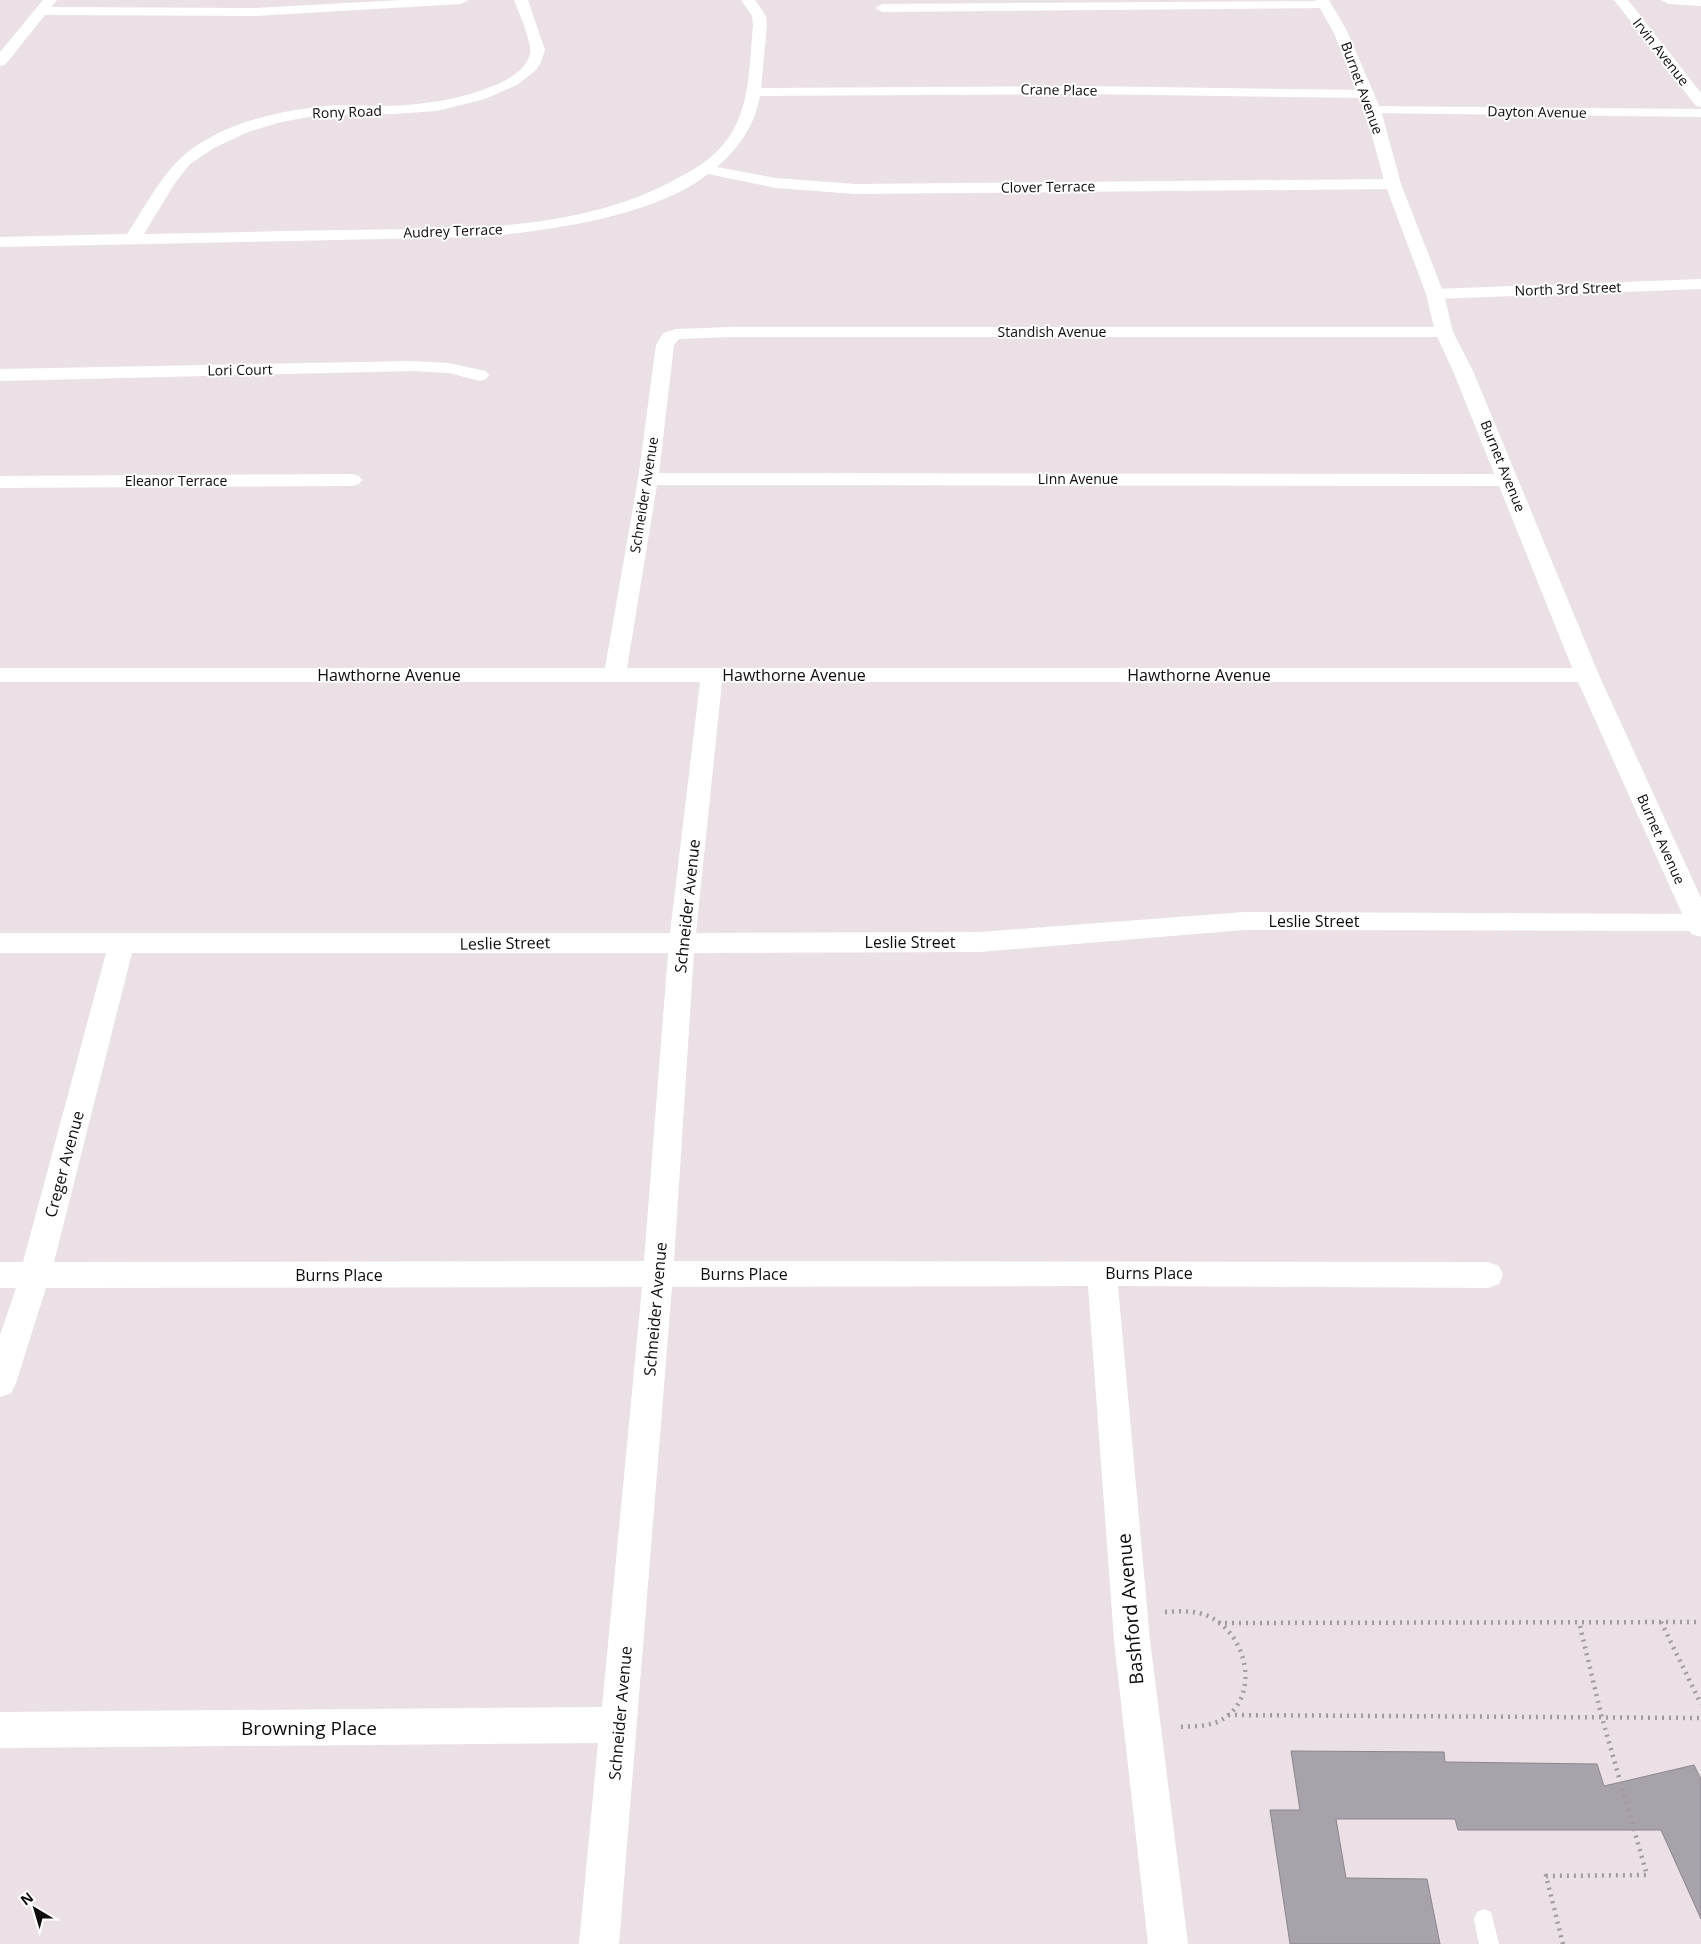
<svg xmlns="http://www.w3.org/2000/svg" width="1701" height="1944" viewBox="0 0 1701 1944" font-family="'Open Sans',sans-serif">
<rect width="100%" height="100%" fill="#eae0e5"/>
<path fill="#a8a2ab" stroke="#8b868e" d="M1291,1751L1444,1752L1445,1762L1597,1764L1604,1786L1694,1765L1701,1779V1919L1661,1830H1458L1455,1819H1336L1346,1878L1427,1879L1440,1944H1290L1270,1810H1300Z"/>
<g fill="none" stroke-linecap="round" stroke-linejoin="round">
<g stroke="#a29b9e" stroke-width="4.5" stroke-dasharray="2 5" stroke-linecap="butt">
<path d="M1165,1612C1180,1611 1196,1610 1210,1617C1246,1634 1260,1692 1226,1717C1213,1727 1194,1726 1178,1727"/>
<path d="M1661,1622L1701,1704"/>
<path d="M1218,1623L1701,1622"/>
<path d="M1228,1715L1701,1718"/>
<path d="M1563,1944L1546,1876L1647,1875L1602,1718L1579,1622"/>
</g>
<path fill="#fff" fill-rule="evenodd" d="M1484,1909L1491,1912L1499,1944H1479L1474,1919L1477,1912Z"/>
<g fill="#fff" fill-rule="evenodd">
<path d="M401,0H468L461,4L255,16L41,15L34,11L41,7L255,8Z"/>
<path d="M514,0H528L545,50L541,62L536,70L517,85L485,99L437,111L393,114L320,115L281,122L248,132L214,148L190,164L175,183L144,234C211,233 277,231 344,230C454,228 576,234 676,179C692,171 710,160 722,146C751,113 749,67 753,25L752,16L741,0H755L766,16L767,25L761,88L1081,86L1367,90L1372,91L1374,94L1372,97L1367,98L1081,94L760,96C755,125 739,148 717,167L776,178L855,184L1393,179L1399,181L1401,184L1399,187L1393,189L855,194L776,188L708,174C654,217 547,231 479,237L0,247V237L127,234C153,195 168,158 213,136C245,119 282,111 318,107C340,104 361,106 383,106C423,105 461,100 498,84C511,78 526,69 530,54C533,44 518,11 514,0Z"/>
<path d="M1614,0H1628L1701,93V107L1696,106Z"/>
<path d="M1661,0H1701V6L1668,4Z"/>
<path d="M1325,1L1330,2L1332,5L1330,8L882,12L875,8L882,4Z"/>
<path d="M1373,106L1701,109V117L1368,113L1366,110L1368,107Z"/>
<path d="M1701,279V289L1435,299L1429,298L1426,294L1429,290L1435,289Z"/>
<path d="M732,327H1444L1450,328L1453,332L1450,336L1444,337H732L679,339L674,345L659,473L1508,474L1515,476L1518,480L1515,484L1508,486L657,485L627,668H1587L1595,670L1598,675L1595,680L1587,682H722L696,933L980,932L1244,912L1701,914V930L1698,931L1244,930L980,952L694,953L674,1261L1488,1262L1499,1266L1503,1275L1499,1284L1488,1288L1118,1286L1150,1640L1188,1944H1148L1114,1640L1088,1286L672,1287L619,1944H579L598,1743L0,1748V1712L602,1707L642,1287L46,1288L16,1383L11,1393L0,1397V1335L16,1288H0V1262H23L106,953H0V933H670L700,682H0V668H605L638,479L656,345L663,333L676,329ZM132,953H668L644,1261L54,1262Z"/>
<path d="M413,361L449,363L486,371L489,375L486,379L480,381L449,373L413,371L0,381V369Z"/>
<path d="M352,474L359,476L362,480L359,484L352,486L0,488V476Z"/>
</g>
<g fill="#fff" fill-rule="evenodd">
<path d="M43,0H57L5,65L0,66V52Z"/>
<path d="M1315,0H1329L1347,31L1381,110L1401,184L1444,294L1453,332L1473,371L1599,675L1701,898V937L1691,934L1688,927L1575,675L1453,371L1435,332L1426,294L1385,184L1365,110L1333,31Z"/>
</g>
</g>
<g text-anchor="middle" stroke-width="4" stroke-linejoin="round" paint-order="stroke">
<g font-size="14" fill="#0e0b0c" stroke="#fff">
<text transform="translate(1661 52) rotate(52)" y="5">Irvin Avenue</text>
<text transform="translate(1362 88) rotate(70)" y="5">Burnet Avenue</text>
<text transform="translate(1059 90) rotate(1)" y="5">Crane Place</text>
<text transform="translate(347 112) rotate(-2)" y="5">Rony Road</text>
<text transform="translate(1537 112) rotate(1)" y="5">Dayton Avenue</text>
<text transform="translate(1048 187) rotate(-1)" y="5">Clover Terrace</text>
<text transform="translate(453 231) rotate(-2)" y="5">Audrey Terrace</text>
<text transform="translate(1568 289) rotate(-2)" y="5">North 3rd Street</text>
<text x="1052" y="337">Standish Avenue</text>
<text transform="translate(240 370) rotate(-1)" y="5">Lori Court</text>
<text transform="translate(1503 466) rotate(68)" y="5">Burnet Avenue</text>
<text x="1078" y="484">Linn Avenue</text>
<text x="176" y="486">Eleanor Terrace</text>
<text transform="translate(644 495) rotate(-81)" y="5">Schneider Avenue</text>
<text transform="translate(1661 839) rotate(66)" y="5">Burnet Avenue</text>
</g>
<g font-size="16" fill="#0e0b0c" stroke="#fff">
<text x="389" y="681">Hawthorne Avenue</text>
<text x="794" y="681">Hawthorne Avenue</text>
<text x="1199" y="681">Hawthorne Avenue</text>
<text transform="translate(687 906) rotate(-84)" y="6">Schneider Avenue</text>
<text x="1314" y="927">Leslie Street</text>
<text x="910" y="948">Leslie Street</text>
<text transform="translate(505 943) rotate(-1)" y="6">Leslie Street</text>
<text transform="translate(64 1164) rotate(-75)" y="6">Creger Avenue</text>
<text x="1149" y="1279">Burns Place</text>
<text x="744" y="1280">Burns Place</text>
<text x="339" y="1281">Burns Place</text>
<text transform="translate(655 1309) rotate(-85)" y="6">Schneider Avenue</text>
<text transform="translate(620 1713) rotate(-85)" y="6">Schneider Avenue</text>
</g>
<g font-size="19" fill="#0e0b0c" stroke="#fff">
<text transform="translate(1130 1609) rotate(-95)" y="7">Bashford Avenue</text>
<text x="309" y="1735">Browning Place</text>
</g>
</g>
<g transform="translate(35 1909) rotate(322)" stroke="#ffffff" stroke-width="4" paint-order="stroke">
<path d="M0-4L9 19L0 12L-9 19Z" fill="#0e0b0c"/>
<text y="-8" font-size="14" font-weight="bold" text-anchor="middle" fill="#0e0b0c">N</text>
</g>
</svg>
